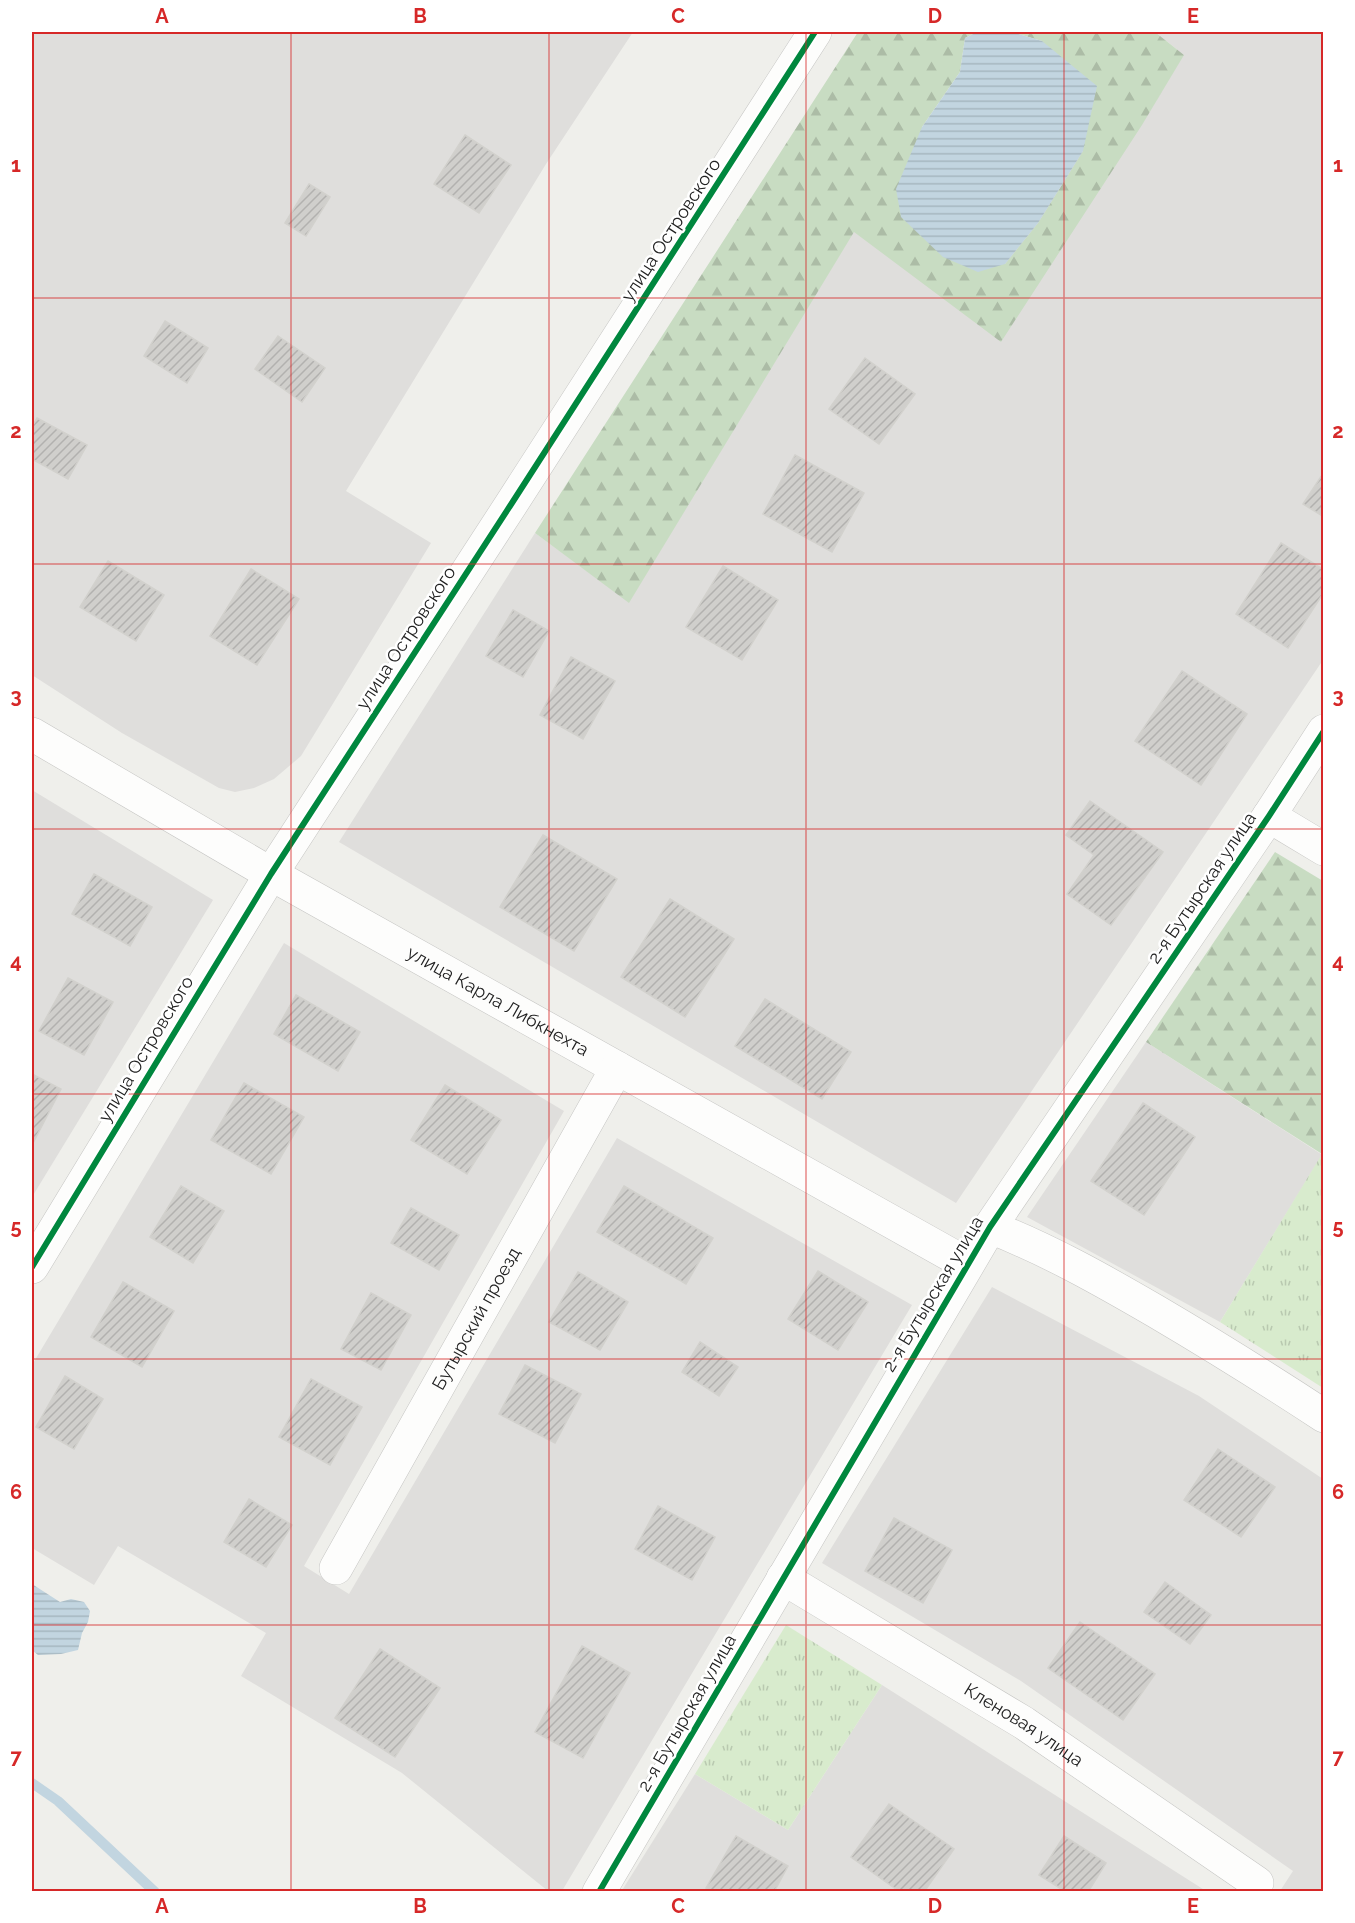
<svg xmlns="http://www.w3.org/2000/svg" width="1355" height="1923" viewBox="0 0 1355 1923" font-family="Raleway,sans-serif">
<defs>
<pattern id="grass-tufts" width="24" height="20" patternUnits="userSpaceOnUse" patternTransform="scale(1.5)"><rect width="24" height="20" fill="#d8ebcd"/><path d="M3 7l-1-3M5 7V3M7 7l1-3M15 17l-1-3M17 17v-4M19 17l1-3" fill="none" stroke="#b9c9b0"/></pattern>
<pattern id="forest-firs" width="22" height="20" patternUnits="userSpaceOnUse" patternTransform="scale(1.5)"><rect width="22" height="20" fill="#c8dcc2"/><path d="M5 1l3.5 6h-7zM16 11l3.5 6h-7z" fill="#acbca6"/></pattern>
<pattern id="water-rules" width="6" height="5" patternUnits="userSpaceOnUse" patternTransform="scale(1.5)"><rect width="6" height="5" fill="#c2d5e0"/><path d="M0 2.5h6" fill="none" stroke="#a6b7c0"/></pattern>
<pattern id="building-hatch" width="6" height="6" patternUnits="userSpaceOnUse" patternTransform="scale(1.5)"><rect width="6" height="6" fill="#d0cfcc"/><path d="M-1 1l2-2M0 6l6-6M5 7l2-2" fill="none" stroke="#b2b1af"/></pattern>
</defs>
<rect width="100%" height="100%" fill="#efefeb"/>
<g fill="#dfdedc">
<path d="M32,32H633L546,164L346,491L431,543L301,756L274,779L254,788L235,792L219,788L122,733L32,675Z"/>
<path d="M1155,32H1323V660L956,1203L339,842L535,533L629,602L854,231L1184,55Z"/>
<path d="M32,790L213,900L32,1197Z"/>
<path d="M284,943L564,1111L304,1566L349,1594L617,1138L912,1305L562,1891H548L402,1773L241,1676L266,1633L118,1546L94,1585L32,1548V1365Z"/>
<path d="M1146,1042L1321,1154L1323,1152V1155H1322L1220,1322L1027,1217Z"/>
<path d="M992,1287L1199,1396L1323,1479V1891H1280L1293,1871L1021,1681L822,1563Z"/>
<path d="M882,1685L1206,1891L621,1892L695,1774L788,1830Z"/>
</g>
<g fill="url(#grass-tufts)">
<path d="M1322,1154L1324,1155L1323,1388L1220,1322Z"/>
<path d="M786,1625L882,1685L788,1830L695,1774Z"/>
</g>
<g fill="url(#forest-firs)">
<path d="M858,32H977L965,38L960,72L922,127L1005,264L1038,223L1083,151L1042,41L1012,32H1155L1184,55L1142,125L1001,342L854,232L629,603L535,533Z"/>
<path d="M1275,852L1323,881L1324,1152L1322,1154L1146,1042Z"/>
</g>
<g fill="url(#water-rules)">
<path d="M977,32H1012L1042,41L1097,86L1083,151L1038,223L1005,264L978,272L943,257L901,217L896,189L922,127L960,72L965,38Z"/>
<path d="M32,1584L60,1602L71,1599L84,1602L90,1611L88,1622L82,1633L78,1650L61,1654L38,1655L32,1650Z"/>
</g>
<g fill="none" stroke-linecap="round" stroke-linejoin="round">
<path stroke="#c2d5e0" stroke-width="10" d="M32,1783L58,1801L155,1892"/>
</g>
<g fill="url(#building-hatch)" stroke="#d2d1cd" stroke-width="1.5">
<path d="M465,135L511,165L479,213L434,184Z"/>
<path d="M309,184L330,197L306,236L285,223Z"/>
<path d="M165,321L208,348L187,383L144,356Z"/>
<path d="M278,336L325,368L302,402L255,369Z"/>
<path d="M865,358L915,394L879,444L829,409Z"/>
<path d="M37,418L87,445L68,479L32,459V427Z"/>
<path d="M795,455L864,493L832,552L763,514Z"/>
<path d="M1324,472V517L1303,504Z"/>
<path d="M1281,543L1324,570V592L1288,648L1236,614Z"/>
<path d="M108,561L164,595L136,641L80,607Z"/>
<path d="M723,566L778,600L742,660L686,627Z"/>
<path d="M251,569L299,599L257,665L210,636Z"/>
<path d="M513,610L549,631L523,677L486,656Z"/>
<path d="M571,657L615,681L583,739L540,715Z"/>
<path d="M1182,671L1247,714L1201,785L1135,741Z"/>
<path d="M1090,801L1163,852L1111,925L1067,894L1094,855L1066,835Z"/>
<path d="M543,835L617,879L574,951L500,907Z"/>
<path d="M94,874L152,907L130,946L72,914Z"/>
<path d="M670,899L734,939L685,1017L621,977Z"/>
<path d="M68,978L113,1002L84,1055L39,1031Z"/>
<path d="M296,995L360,1032L338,1071L274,1034Z"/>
<path d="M765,999L851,1052L822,1099L735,1046Z"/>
<path d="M32,1074L61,1089L32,1145Z"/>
<path d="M244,1083L304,1117L271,1174L211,1140Z"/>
<path d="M445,1085L501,1120L467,1174L411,1140Z"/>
<path d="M1143,1103L1195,1137L1144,1215L1091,1181Z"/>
<path d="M181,1186L224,1211L193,1263L150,1237Z"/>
<path d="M624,1186L713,1238L686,1284L597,1232Z"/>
<path d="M411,1208L459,1235L439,1270L391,1243Z"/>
<path d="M818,1271L868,1302L838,1350L788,1319Z"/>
<path d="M578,1272L628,1302L600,1350L549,1322Z"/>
<path d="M123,1282L174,1311L142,1367L91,1337Z"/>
<path d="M371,1293L411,1315L381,1370L341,1349Z"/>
<path d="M700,1342L738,1367L719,1396L682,1372Z"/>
<path d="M525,1365L581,1394L555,1443L499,1414Z"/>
<path d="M65,1376L103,1399L74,1449L36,1427Z"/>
<path d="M311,1379L362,1407L330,1465L279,1437Z"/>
<path d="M1218,1449L1275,1487L1241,1537L1184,1500Z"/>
<path d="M249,1499L292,1525L266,1567L224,1542Z"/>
<path d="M658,1506L715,1537L692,1580L635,1549Z"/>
<path d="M894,1518L952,1550L923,1603L865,1571Z"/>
<path d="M1165,1582L1211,1615L1190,1644L1144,1612Z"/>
<path d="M1080,1622L1155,1674L1123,1720L1048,1668Z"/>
<path d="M582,1646L630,1673L583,1758L535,1732Z"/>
<path d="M380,1649L440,1688L395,1757L335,1718Z"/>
<path d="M889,1804L954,1849L924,1892H900L851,1857Z"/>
<path d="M736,1836L788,1866L774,1892H711L706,1888Z"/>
<path d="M1064,1836L1106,1863L1088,1892H1066L1039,1875Z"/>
</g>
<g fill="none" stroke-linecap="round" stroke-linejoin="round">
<defs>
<g id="minor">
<path id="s1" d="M32,734L271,874L967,1264"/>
<path d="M1269,816L1324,849"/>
<path d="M990,1227C1049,1250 1102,1280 1157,1312C1213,1345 1269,1380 1324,1416"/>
<path d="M32,1267L271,874L510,506L815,32"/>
<path id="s2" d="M336,1568L617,1068"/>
<path id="s3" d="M783,1578L1024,1723L1257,1883"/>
<path d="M599,1892L990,1227L1269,816L1324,731"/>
</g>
</defs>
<use href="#minor" stroke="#c5c5c3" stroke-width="34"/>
<use href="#minor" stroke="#fdfdfc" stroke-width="33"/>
<defs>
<g id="cycleway">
<path d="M32,1267L271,874L510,506L815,32"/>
<path d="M599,1892L990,1227L1269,816L1324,731"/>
</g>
</defs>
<use href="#cycleway" stroke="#fff" stroke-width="10"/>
<use href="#cycleway" stroke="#00873e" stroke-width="6"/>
</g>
<path fill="none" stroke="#d62828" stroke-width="1.5" stroke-opacity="0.55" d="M291,32V1892M549,32V1892M806,32V1892M1064,32V1892M32,298H1324M32,564H1324M32,829H1324M32,1094H1324M32,1359H1324M32,1625H1324"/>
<g text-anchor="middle" stroke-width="5" stroke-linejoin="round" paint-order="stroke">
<g font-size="18" fill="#222" stroke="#fff">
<text transform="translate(671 230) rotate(-57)" y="6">улица Островского</text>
<text transform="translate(406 638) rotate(-57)" y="6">улица Островского</text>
<text transform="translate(1202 888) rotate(-56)" y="6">2-я Бутырская улица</text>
<text dy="6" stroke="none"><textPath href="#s1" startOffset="537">улица Карла Либкнехта</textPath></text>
<text transform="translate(146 1049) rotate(-59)" y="6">улица Островского</text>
<text transform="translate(933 1294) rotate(-59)" y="6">2-я Бутырская улица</text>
<text dy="6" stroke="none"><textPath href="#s2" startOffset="286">Бутырский проезд</textPath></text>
<text transform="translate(687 1713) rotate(-60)" y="6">2-я Бутырская улица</text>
<text dy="6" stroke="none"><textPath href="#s3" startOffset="282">Кленовая улица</textPath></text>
</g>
</g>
<rect width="1355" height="1923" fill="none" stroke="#ffffff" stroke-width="66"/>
<rect x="33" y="33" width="1289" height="1857" fill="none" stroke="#d62828" stroke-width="2"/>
<g font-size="20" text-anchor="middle" font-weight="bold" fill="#d62828">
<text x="162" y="23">A</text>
<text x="420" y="23">B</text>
<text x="678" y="23">C</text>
<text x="935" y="23">D</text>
<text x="1193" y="23">E</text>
<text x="16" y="172">1</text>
<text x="1338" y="172">1</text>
<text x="16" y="438">2</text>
<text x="1338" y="438">2</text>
<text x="16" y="703">3</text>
<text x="1338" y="703">3</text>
<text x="16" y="968">4</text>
<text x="1338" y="968">4</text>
<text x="16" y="1234">5</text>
<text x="1338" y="1234">5</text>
<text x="16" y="1499">6</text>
<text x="1338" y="1499">6</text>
<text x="16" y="1764">7</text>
<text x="1338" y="1764">7</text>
<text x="162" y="1913">A</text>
<text x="420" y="1913">B</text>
<text x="678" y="1913">C</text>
<text x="935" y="1913">D</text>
<text x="1193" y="1913">E</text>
</g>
</svg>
